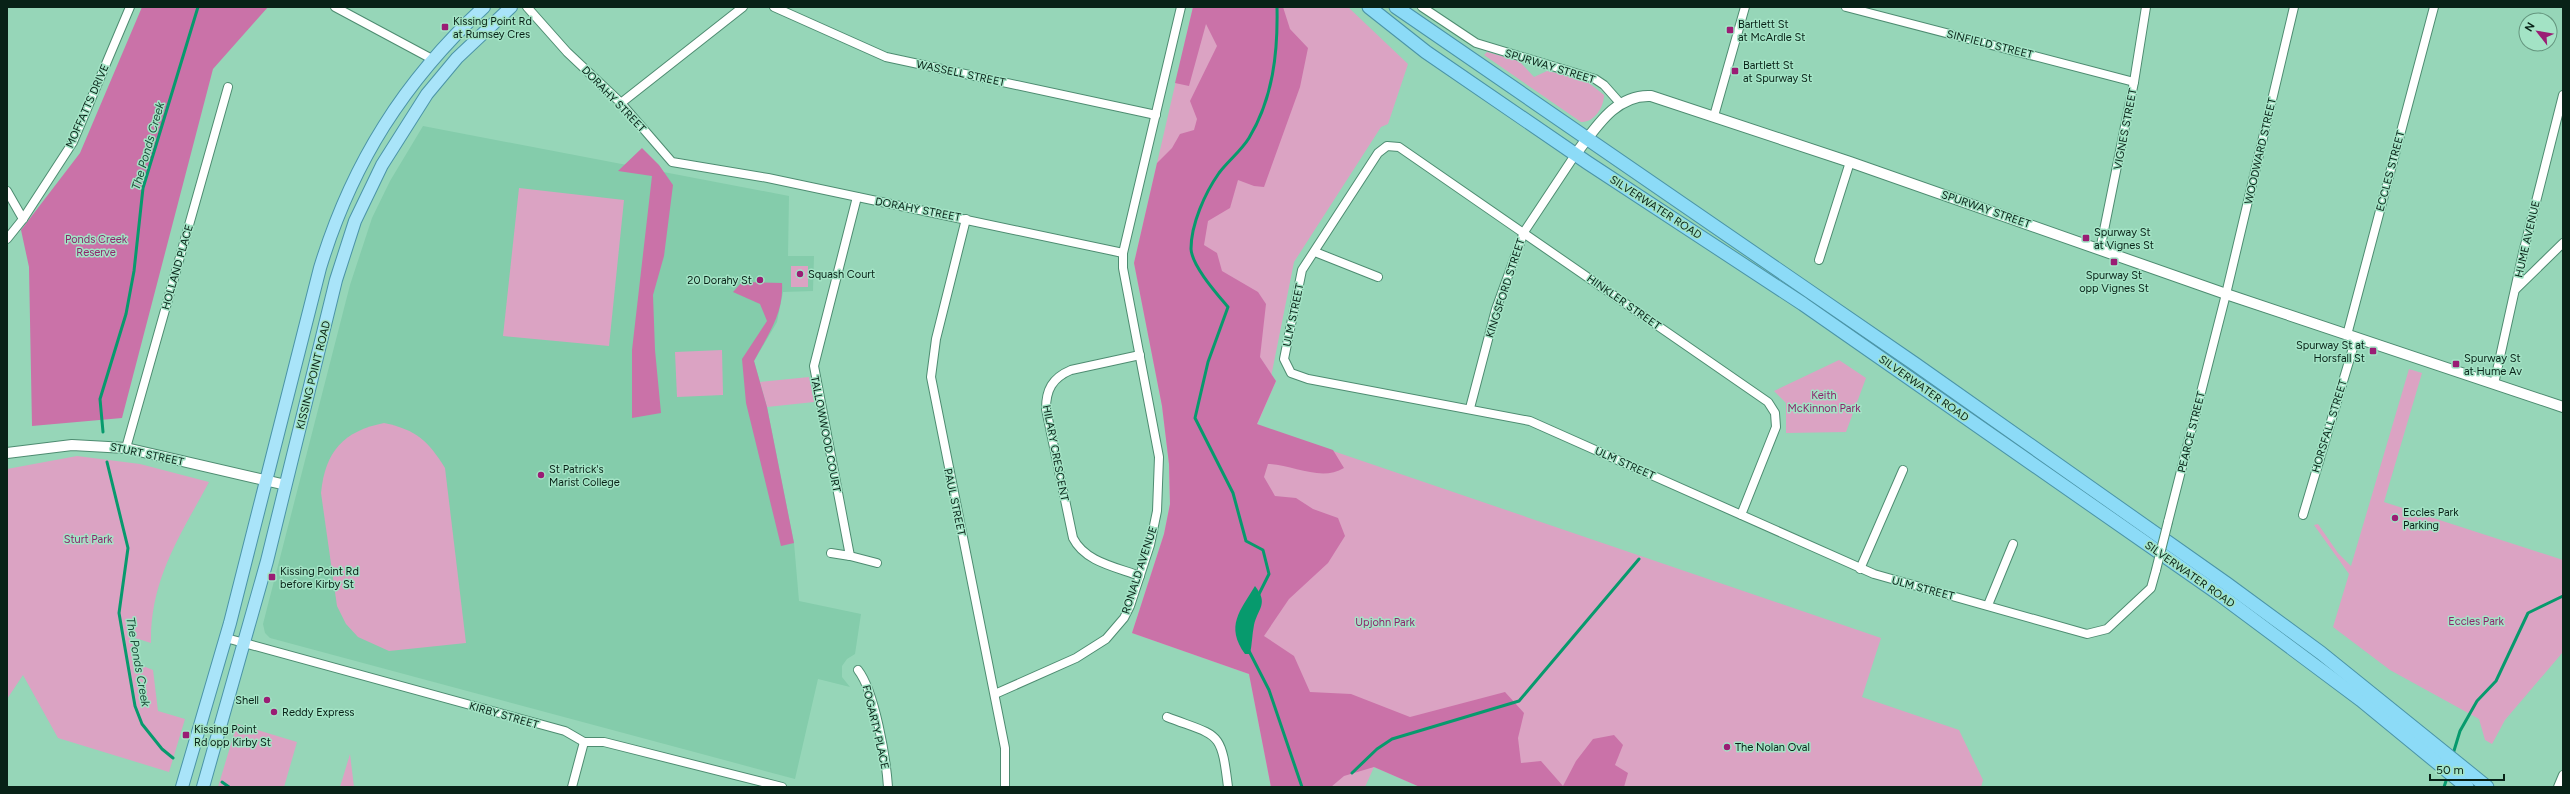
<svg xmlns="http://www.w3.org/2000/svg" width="2570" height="794" viewBox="0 0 2570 794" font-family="Figtree,sans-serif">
<rect width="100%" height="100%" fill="#96d6b8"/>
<path fill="#84ccab" d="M423,126L789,196L788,256H814L813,291L783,292L777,322L754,361L767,407L794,543L799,601L861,614L855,654L847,659L842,666V677L850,687L818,679L795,779L270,638L265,633L263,624L350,285L372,218L390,181Z"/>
<g fill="#dba3c3">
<path d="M1193,7H1348L1408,64L1388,124L1381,127L1294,262L1271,377L1276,381L1257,425L1881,638L1862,697L1959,730L1983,780L1981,787H1420L1374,767L1365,787H1271L1249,674L1132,633L1164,534L1170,504L1169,464L1162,406L1134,263Z"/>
<path d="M1487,52L1519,61L1534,77L1547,71L1561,74L1589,83L1604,95C1604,107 1594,123 1581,122L1484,55Z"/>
<path d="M519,188L624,200L609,346L503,336Z"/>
<rect x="791" y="266" width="17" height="21"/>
<path d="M722,350L723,395L677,397L675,352Z"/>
<path d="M1839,360L1866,378L1846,432L1786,433V403L1774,391Z"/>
<path d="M2409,369L2422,373L2384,502L2563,560V652L2505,720L2492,744L2485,740L2479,719L2390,670L2333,627L2349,574L2314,525L2318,524L2338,553L2351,566Z"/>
<path d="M809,377L814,402L767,407L760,382Z"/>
<path d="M384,423C417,430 428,441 445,468L466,643L389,651L358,637L346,624L337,606L321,493C325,451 344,431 384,423Z"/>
<path d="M77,456L140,464L209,482C180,536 150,579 151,643L129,636L143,666L153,670L158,711L185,719L169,772L58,738L23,675L7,699V469Z"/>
<path d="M237,724L297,742L284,787H218Z"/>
<path d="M350,754L354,787H340Z"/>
</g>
<g fill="#ca72a8">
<path d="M142,7H268L213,69L122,418L32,426L29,267L21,230L80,153Z"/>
<path d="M1193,7H1283L1290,29L1308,48L1300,87L1264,187L1254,186L1238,180L1230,208L1208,221L1204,245L1217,253L1222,271L1258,292L1266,304L1260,357L1276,381L1257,424L1333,450L1344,468C1321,482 1294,465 1268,464L1264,477L1275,496L1296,498L1313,509L1338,518L1345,536L1328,563L1289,599L1264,636L1294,656L1310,692L1351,694L1410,717L1505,692L1524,713L1518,738L1521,763L1541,761L1563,786L1576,761L1593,739L1614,735L1623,745L1615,765L1628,773L1624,787H1420L1374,767L1344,776L1331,787H1271L1249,674L1132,633L1164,534L1170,504L1169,464L1162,406L1134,263L1157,163L1172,148L1180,134L1194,130L1197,119L1190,101L1217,46L1206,24L1189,86L1175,83Z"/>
<path d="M642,148L659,165L673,185L664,256L653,295L655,350L661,413L632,418V350L652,176L618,171Z"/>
<path d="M742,282L782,283C784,313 768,335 754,361L767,407L794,543L781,546L746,403L742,359L767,321L760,304L733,292Z"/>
</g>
<path fill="#079a6d" d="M1255,586C1269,604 1258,608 1254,625C1252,635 1252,645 1250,654H1245C1225,626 1240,611 1255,586Z"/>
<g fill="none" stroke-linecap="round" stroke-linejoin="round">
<g stroke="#079a6d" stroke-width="3">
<path d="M103,432L100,399L126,314L134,271L143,188L198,7"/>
<path d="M107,462L128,548L119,613L135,706L142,724L162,749L173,758"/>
<path d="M1258,596L1269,574L1263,550L1246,541L1233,493L1195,418L1208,362L1228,307C1217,294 1192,266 1191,249C1191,224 1205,193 1219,173C1228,161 1241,151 1249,138C1273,98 1278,53 1277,7"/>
<path d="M1249,651L1269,690L1302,787"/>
<path d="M2453,754L2460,731L2477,701L2496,681L2528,613L2563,596"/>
<path d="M1352,773L1377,749L1392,739L1519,701L1639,559"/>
<path d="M222,782L229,787"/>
<path d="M2444,787L2448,775"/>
</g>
<defs>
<g id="minor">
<path d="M335,7L432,59"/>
<path d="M527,7L567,52L621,103L672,162L768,178L1123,253"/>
<path d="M774,7L886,57L1156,115"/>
<path d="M1422,7L1476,43L1595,79L1604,85L1620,103"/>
<path d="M1846,7L2134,82"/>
<path d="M621,103L743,7"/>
<path d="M1714,116L1745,7"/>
<path d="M7,191L23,219"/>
<path d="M966,219L936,339L931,377L1005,748V787"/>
<path d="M7,239L23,219L73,142L130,7"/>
<path d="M2100,250L2134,82L2146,7"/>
<path d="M1315,252L1378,277"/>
<path d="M1819,260L1850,162"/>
<path d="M2516,289L2563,243"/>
<path d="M2347,335L2434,7"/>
<path d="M1140,355L1071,370C1052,378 1046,390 1046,409L1073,538C1085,562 1116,567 1140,576"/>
<path d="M2494,384L2523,253L2563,95"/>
<path d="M1470,408L1496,309L1524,232L1575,155"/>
<path d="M126,448L228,87"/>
<path d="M1741,515L1776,427L1775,413L1768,402L1399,147L1387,146L1378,153L1302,270L1284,359L1291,373L1308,379L1530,421L1874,574L2087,634L2107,629L2151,588L2156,570"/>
<path d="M2303,515L2356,338"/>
<path d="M2168,522L2226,294L2294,7"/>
<path d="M831,553L850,556L814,366L857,197"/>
<path d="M850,556L877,563"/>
<path d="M1860,569L1903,470"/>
<path d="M1988,605L2013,544"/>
<path d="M226,638L565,731L584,742H604L782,787"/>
<path d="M858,670C875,692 886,758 888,787"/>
<path d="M995,694L1076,658L1106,639L1124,618L1130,606L1150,545L1157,511L1159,457L1123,268V253L1181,7"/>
<path d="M1167,717C1219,737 1221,729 1228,787"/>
<path d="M572,787L584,742"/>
<path d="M2558,787L2563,775"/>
</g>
<g id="tertiary">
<path d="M1575,155C1595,129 1615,94 1651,96L1850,162L2226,294L2563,407"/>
<path d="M7,453L72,445L126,448L286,485"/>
</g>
<g id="primary">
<path d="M182,787L230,623L320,268C352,163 404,81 484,7"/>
<path d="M203,787L267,561L336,280L355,221L382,165L427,94L457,58L511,7"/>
</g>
<g id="trunk">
<path d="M1369,7L1426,52L1588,163L1803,304L2219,594L2361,700L2467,787"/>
<path d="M1396,7L1915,364L2227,584L2321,653L2487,787"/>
</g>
</defs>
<use href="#minor" stroke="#4e8c71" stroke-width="10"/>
<use href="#tertiary" stroke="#4e8c71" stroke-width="12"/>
<use href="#primary" stroke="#4b94a7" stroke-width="14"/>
<use href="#trunk" stroke="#4b94a7" stroke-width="15"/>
<use href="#minor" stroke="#fff" stroke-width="8"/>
<use href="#tertiary" stroke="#fff" stroke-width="10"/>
<use href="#primary" stroke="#a9e4f9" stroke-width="12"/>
<use href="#trunk" stroke="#8cdbf7" stroke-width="13"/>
<defs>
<path id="minor-bridge" d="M2156,570L2168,522"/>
</defs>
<use href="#minor-bridge" stroke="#4e8c71" stroke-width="10" stroke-linecap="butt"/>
<use href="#minor-bridge" stroke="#fff" stroke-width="8"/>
</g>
<g fill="#9a1d74" stroke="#a3e3c5" stroke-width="1.5">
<rect x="441" y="23" width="8" height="8" rx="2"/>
<rect x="1726" y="26" width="8" height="8" rx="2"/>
<rect x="1731" y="67" width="8" height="8" rx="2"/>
<rect x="2082" y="234" width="8" height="8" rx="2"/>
<rect x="2110" y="258" width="8" height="8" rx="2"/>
<circle cx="800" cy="274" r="4"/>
<circle cx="760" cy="280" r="4"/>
<rect x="2369" y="347" width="8" height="8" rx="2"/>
<rect x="2452" y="360" width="8" height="8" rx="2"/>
<circle cx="541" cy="475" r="4"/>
<circle cx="2395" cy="518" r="4"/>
<rect x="268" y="573" width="8" height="8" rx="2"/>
<circle cx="267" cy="700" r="4"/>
<circle cx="274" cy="712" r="4"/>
<rect x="182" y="731" width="8" height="8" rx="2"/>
<circle cx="1727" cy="747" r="4"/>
</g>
<g text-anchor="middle" stroke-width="3" stroke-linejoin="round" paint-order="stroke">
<g font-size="11" fill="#082217" stroke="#a3e3c5" text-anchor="start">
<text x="453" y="25">Kissing Point Rd<tspan x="453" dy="13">at Rumsey Cres</tspan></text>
<text x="1738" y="28">Bartlett St<tspan x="1738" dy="13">at McArdle St</tspan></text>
<text x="1743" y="69">Bartlett St<tspan x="1743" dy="13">at Spurway St</tspan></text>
<text x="2094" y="236">Spurway St<tspan x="2094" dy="13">at Vignes St</tspan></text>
<text x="808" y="278">Squash Court</text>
<text x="2114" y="279" text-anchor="middle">Spurway St<tspan x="2114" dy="13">opp Vignes St</tspan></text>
<text x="752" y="284" text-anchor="end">20 Dorahy St</text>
<text x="2365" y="349" text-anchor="end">Spurway St at<tspan x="2365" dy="13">Horsfall St</tspan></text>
<text x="2464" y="362">Spurway St<tspan x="2464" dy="13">at Hume Av</tspan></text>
<text x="549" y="473">St Patrick's<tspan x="549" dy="13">Marist College</tspan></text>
<text x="2403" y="516">Eccles Park<tspan x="2403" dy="13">Parking</tspan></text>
<text x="280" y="575">Kissing Point Rd<tspan x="280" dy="13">before Kirby St</tspan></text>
<text x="259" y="704" text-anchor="end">Shell</text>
<text x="282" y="716">Reddy Express</text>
<text x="194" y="733">Kissing Point<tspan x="194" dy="13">Rd opp Kirby St</tspan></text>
<text x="1735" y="751">The Nolan Oval</text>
</g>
<g font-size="11" fill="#082217" stroke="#a3e3c5">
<text transform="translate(1990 44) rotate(14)" y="4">SINFIELD STREET</text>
<text transform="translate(1550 66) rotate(17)" y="4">SPURWAY STREET</text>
<text transform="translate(961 73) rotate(12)" y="4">WASSELL STREET</text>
<text transform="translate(614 99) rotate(46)" y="4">DORAHY STREET</text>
<text transform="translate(87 106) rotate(-66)" y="4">MOFFATTS DRIVE</text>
<text transform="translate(2125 129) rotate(-79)" y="4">VIGNES STREET</text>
<text transform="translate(2260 151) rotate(-77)" y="4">WOODWARD STREET</text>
<text transform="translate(2390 171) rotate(-75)" y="4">ECCLES STREET</text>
<text transform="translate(1656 207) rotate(33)" y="4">SILVERWATER ROAD</text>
<text transform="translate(918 209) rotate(11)" y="4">DORAHY STREET</text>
<text transform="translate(1986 209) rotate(19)" y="4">SPURWAY STREET</text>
<text transform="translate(2527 239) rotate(-77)" y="4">HUME AVENUE</text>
<text transform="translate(177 267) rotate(-74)" y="4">HOLLAND PLACE</text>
<text transform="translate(1505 288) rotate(-72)" y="4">KINGSFORD STREET</text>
<text transform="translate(1624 302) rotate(35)" y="4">HINKLER STREET</text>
<text transform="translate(1293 315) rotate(-78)" y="4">ULM STREET</text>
<text transform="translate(313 375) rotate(-76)" y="4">KISSING POINT ROAD</text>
<text transform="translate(1924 388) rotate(35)" y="4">SILVERWATER ROAD</text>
<text transform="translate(2329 426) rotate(-73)" y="4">HORSFALL STREET</text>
<text transform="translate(2191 432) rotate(-76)" y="4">PEARCE STREET</text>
<text transform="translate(826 434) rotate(79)" y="4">TALLOWWOOD COURT</text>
<text transform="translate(1056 453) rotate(79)" y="4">HILARY CRESCENT</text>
<text transform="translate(147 454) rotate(12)" y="4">STURT STREET</text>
<text transform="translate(1625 463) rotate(24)" y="4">ULM STREET</text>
<text transform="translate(955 502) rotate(78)" y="4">PAUL STREET</text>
<text transform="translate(1139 570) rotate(-72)" y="4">RONALD AVENUE</text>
<text transform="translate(2190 574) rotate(35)" y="4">SILVERWATER ROAD</text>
<text transform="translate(1923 588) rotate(15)" y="4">ULM STREET</text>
<text transform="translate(504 715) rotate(16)" y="4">KIRBY STREET</text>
<text transform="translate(876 727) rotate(77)" y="4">FOGARTY PLACE</text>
</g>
<g font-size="11" fill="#8d246c" stroke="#a3e3c5">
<text x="96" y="243">Ponds Creek<tspan x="96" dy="13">Reserve</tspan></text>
<text x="1824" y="399">Keith<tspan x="1824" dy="13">McKinnon Park</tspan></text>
<text x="88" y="543">Sturt Park</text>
<text x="2476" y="625">Eccles Park</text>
<text x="1385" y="626">Upjohn Park</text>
</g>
<g font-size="12" font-style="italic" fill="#1e4f3b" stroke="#a3e3c5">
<text transform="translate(148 146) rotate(-74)" y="4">The Ponds Creek</text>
<text transform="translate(138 662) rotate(80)" y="4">The Ponds Creek</text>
</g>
</g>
<rect width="2570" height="794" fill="none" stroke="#082217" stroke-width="16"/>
<g transform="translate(2538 32) rotate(301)"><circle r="19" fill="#a3e3c5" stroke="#65967f"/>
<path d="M0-3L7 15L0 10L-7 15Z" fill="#9a1d74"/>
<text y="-6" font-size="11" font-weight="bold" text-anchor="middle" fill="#082217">N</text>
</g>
<path d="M2430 774v6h74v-6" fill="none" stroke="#082217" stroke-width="2"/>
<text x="2436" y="774" font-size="12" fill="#082217" stroke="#a3e3c5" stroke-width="3" paint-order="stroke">50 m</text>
</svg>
